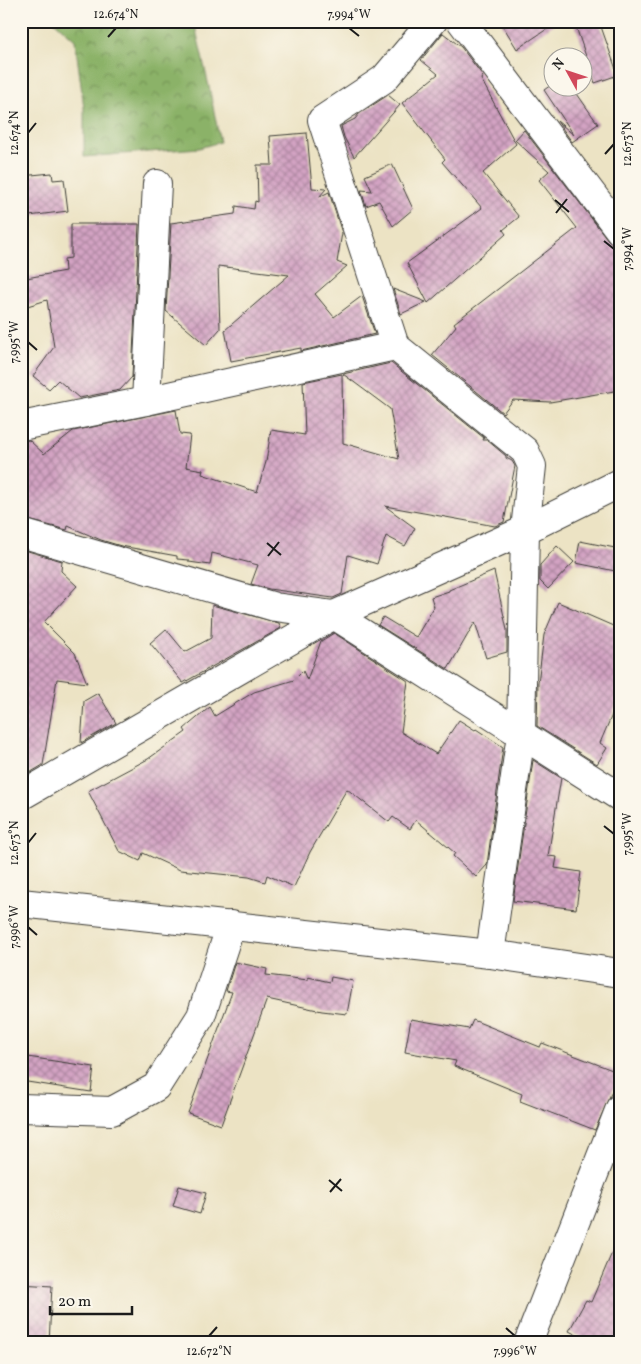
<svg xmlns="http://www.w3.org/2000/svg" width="641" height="1364" viewBox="0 0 641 1364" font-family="Vollkorn,serif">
<defs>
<pattern id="forest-crowns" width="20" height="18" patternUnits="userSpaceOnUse" patternTransform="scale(1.25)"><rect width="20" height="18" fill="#8bb267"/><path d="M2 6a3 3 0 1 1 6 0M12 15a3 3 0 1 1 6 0" fill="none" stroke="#719054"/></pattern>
<pattern id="building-cross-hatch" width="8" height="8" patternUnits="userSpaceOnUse" patternTransform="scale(1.25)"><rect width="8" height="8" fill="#d3a3c3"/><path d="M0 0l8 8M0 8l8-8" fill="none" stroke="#aa849e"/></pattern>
</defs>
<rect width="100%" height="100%" fill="#fbf7ec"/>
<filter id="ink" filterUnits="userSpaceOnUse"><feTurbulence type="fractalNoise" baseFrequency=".02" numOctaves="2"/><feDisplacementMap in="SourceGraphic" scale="10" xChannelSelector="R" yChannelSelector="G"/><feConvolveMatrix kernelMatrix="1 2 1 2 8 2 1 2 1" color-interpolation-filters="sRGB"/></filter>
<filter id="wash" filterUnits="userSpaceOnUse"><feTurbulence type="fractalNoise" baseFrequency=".0096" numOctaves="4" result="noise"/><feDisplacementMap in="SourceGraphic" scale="20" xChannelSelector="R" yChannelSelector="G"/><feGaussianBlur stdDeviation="1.12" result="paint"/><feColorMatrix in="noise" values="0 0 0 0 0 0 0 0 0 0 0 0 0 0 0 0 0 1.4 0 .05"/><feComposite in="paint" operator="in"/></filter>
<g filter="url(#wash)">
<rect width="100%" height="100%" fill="#ece3c4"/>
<path fill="url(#forest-crowns)" stroke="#546742" d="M54,21H194L210,91L220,142L199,148L84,157V108L75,40Z"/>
<g id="blocks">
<g fill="url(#building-cross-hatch)">
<path d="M500,21H559L517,49Z"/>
<path d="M574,21H599L618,75L595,83Z"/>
<path d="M443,33L461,47L483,76L481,79L516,144L483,173L519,217L503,230L506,234L428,303L407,263L482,208L442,162L445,159L402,103L438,74L421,60Z"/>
<path d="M554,83V88H573L598,124L572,142L557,121L574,135L544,90Z"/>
<path d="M388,95L400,105L354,157L344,137L341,126L355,119L359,114Z"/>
<path d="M524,130L608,240L620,247V390L550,402L513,400L503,413L432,355L456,326L454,323L577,228L539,180L549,171L515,140Z"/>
<path d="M307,133L312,188L326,189L319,197L329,192L342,233L337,262L347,266L315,294L334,317L362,296L375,334L301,351V348L231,361L225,330L289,275L218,266L220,329L206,345L166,311L171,223L235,214L236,206L254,209L255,201L258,202L257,165H272L270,136Z"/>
<path d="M392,164L413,209L393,226L379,201L366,206L361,190L372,191L365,176Z"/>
<path d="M52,173L53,180L64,179L68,211L21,217V176Z"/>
<path d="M71,224H139L132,377L120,390L79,398L58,380L49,389L33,376L54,347L47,300L21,308V279L65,271L64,259L71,258Z"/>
<path d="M393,289L426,302L401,314Z"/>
<path d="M391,363L484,438L483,440H487L506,456V458L512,461L515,466L504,522L495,526L385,506L415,528L405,546L386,536L377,564L348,555L342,594L333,598L269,589L251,584L258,565L212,553L210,565L189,562V560L177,559V556L121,546L101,540L68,526L67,530L21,518V441L29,440L44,454L73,431L176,410L180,434L190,435L186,467L203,470L202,474L257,492L266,462L271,430L305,435L303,382L342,374L343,443L399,459L390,409L343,374Z"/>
<path d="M580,541L620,549V572L576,563Z"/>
<path d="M557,546L574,562L548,589L540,581V565Z"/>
<path d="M21,549L62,561L61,571L77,586L44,622L75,653L87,683L57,679L43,765L21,778Z"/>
<path d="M494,571L507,630V652L486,658L475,622L448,669L378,625L383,617L416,637L434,607L431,597L449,591V590Z"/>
<path d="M558,602L620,629V696L600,743L607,748L597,764L537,726L538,683L544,635Z"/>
<path d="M212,605L279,623L281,628L183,683L150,643L166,629L185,652L211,638Z"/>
<path d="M334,633L408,681L401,732L436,754L459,720L475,730L476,729L503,747L487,865L476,877L453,856L455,853L416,820L410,829L393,817L389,822L347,789L310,852L294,887L267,875L265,882L249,877L180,870L143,853L140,861L119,851L88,791L148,759L186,732L184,729L210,707L215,716L254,692L294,680L303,671L307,680L321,641Z"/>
<path d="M98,693L116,723L81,743L84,701Z"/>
<path d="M533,760L561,778L548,856L557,857L555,868L581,872L576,909L513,901Z"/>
<path d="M235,962L267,969L266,975L308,980V977L330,982L331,977L353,981L347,1014L322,1011L267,999L221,1125L188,1113L232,992L226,991Z"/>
<path d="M411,1019L469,1029L473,1020L540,1047L542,1043L620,1073L595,1130L520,1101L522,1094L454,1066L456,1061L405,1052Z"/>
<path d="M21,1056L94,1067L91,1092L21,1081Z"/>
<path d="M179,1186L206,1193L200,1214L173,1206Z"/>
<path d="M620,1234V1343H592L569,1331L586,1300L591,1302Z"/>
<path d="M21,1284L52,1286L49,1343H21Z"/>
</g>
</g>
</g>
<g filter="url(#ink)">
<use href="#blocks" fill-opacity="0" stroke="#3b3a35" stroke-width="1"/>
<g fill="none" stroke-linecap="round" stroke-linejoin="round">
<defs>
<g id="minor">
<path d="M461,21L620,231"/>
<path d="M395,346L322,120L384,79L433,21"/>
<path d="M146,401L157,184"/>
<path d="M21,426L146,401L395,346L525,451L532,466L525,530L521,734L490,954"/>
<path d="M21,533L275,607L334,615L620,797"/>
<path d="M21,796L334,615L525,530L620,483"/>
<path d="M21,903L490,954L620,973"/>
<path d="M21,1108L112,1111L156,1087L201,1016L231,925"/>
<path d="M528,1343L620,1108"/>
</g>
</defs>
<use href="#minor" stroke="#3b3a35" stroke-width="30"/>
<use href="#minor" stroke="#fff" stroke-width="28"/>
</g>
</g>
<path fill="none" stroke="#1c1c1c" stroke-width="2" d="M349,28L359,36M108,37L116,28M28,133L36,123M605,154L614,144M555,200L569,212M556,213L567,199M604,241L614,249M28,342L37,350M267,543L281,555M268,556L279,542M604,826L614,834M28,843L36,833M28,927L37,935M329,1180L342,1191M330,1192L341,1179M506,1328L515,1336M209,1336L217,1327"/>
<rect width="641" height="1364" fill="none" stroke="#fbf7ec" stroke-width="55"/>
<g transform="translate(568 72) rotate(310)"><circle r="24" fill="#fbf7ec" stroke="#a29f99"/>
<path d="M0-4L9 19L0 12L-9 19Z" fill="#d1495b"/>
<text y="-8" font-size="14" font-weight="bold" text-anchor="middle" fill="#1c1c1c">N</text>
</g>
<path d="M50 1306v8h82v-8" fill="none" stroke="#1c1c1c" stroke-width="2.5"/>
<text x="58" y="1306" font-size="15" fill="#1c1c1c" stroke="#fbf7ec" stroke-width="4" paint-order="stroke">20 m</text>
<rect x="28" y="28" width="586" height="1308" fill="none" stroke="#1c1c1c" stroke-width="2"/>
<g font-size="12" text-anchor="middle" fill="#1c1c1c">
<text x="116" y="18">12.674°N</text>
<text x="349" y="18">7.994°W</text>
<text transform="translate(14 133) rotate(-90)" y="4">12.674°N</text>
<text transform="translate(627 144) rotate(-90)" y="4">12.673°N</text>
<text transform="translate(627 249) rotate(-90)" y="4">7.994°W</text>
<text transform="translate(14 342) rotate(-90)" y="4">7.995°W</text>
<text transform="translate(627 834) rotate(-90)" y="4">7.995°W</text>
<text transform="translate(14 843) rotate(-90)" y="4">12.673°N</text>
<text transform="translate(14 927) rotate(-90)" y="4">7.996°W</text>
<text x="209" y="1355">12.672°N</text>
<text x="515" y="1355">7.996°W</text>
</g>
</svg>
